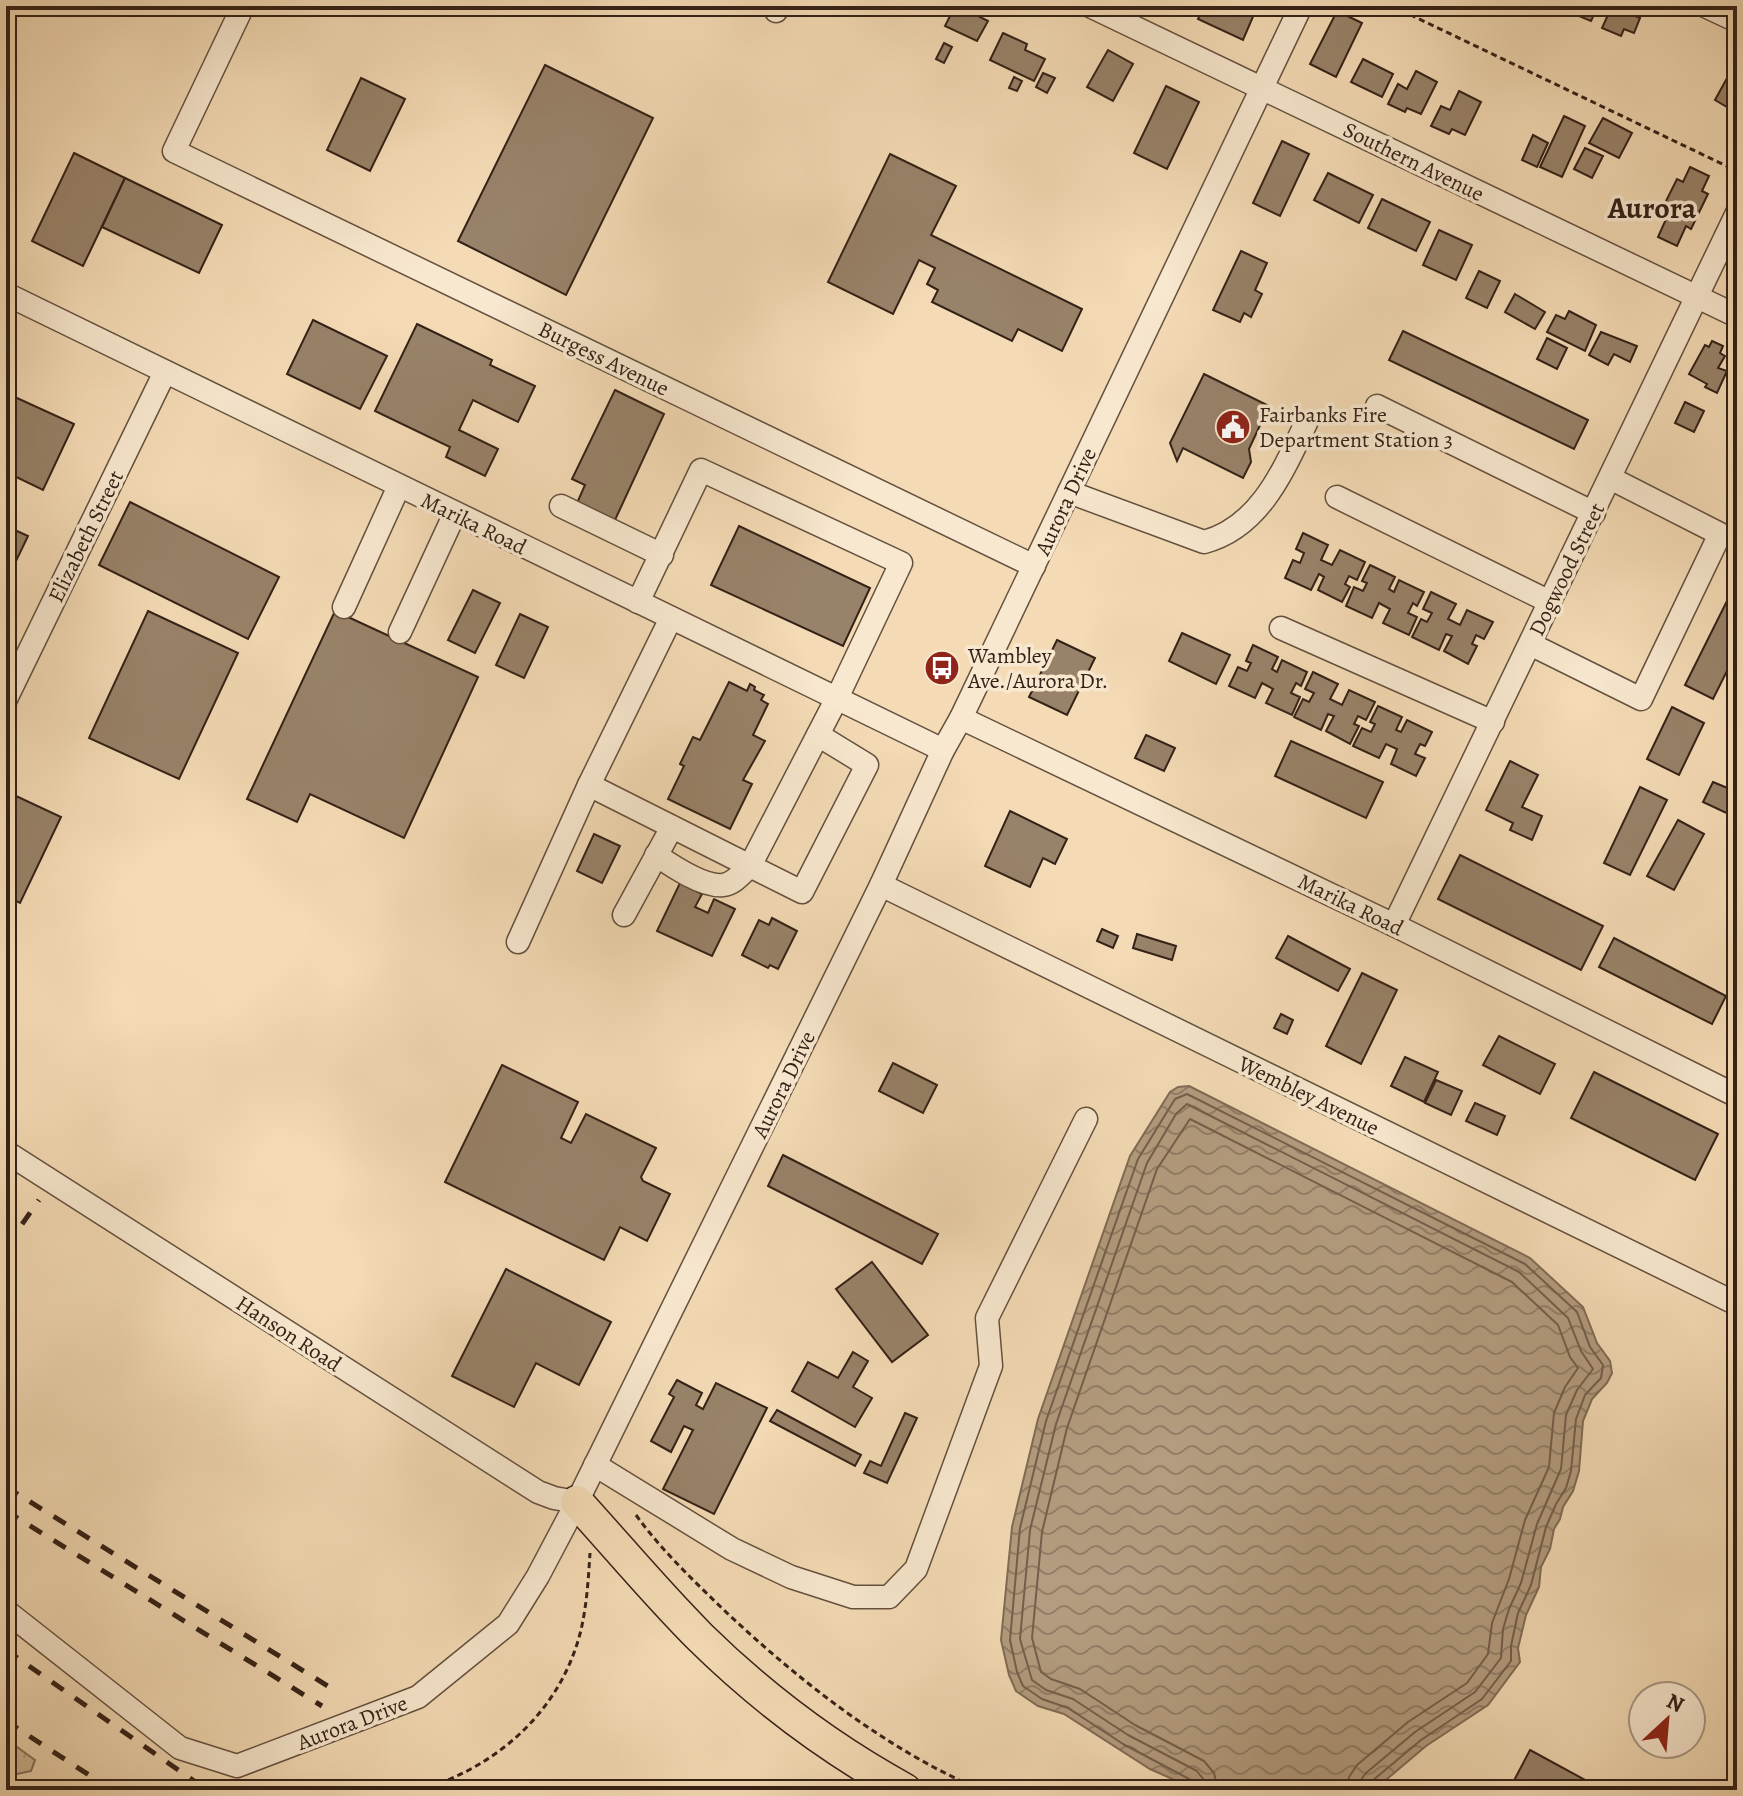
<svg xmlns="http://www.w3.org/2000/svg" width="1743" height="1796" viewBox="0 0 1743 1796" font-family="Alegreya,serif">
<defs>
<pattern id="forest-crowns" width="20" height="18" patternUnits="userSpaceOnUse" patternTransform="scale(2)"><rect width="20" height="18" fill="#d3bb9a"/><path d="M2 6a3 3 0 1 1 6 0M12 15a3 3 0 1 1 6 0" fill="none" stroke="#b6a084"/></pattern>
<pattern id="water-waves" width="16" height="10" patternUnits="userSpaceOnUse" patternTransform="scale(2)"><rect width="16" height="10" fill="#b39c7f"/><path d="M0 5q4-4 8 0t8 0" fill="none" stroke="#927f67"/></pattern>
</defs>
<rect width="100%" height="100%" fill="#f4dbb5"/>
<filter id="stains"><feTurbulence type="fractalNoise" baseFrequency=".0025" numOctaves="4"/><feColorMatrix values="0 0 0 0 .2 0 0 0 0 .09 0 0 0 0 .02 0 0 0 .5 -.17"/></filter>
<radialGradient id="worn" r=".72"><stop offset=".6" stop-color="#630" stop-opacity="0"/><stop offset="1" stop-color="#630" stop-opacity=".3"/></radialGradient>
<path fill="url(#forest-crowns)" stroke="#846e58" stroke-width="2" d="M6,1739L35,1760L31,1771L17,1774L6,1772Z"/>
<path fill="url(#water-waves)" stroke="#806b55" stroke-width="2" d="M1189,1086L1530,1258L1583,1307L1597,1343L1610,1361L1612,1373L1607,1383L1592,1399L1583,1421L1579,1471L1573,1491L1563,1507L1560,1519L1554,1529L1550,1549L1541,1567L1539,1587L1526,1615L1518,1648L1520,1662L1488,1705L1426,1746L1374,1790H1197L1150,1769L1064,1714L1038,1706L1016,1691L1009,1675L1001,1640L1012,1527L1038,1419L1130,1156L1170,1092L1178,1087Z"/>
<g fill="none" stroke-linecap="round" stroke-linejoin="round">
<g stroke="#745e4b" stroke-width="2">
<path d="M1196,1790L1191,1780L1123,1744L1068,1708L1042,1699L1023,1686L1017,1672L1010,1640L1020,1528L1046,1421L1138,1159L1175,1099L1187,1094L1525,1264L1577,1312L1590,1347L1603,1365L1601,1378L1585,1395L1576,1419L1571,1471L1566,1488L1556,1504L1546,1527L1531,1585L1518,1613L1511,1646V1661L1482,1699L1421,1740L1372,1781L1369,1790"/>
<path d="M1206,1790L1204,1780L1197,1771L1128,1735L1073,1699L1046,1690L1032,1680L1020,1639L1030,1530L1056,1424L1147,1163L1176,1114L1187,1104L1519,1272L1568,1318L1581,1351L1593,1369L1577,1390L1566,1415L1561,1469L1537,1524L1521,1583L1509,1609L1503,1629L1501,1658L1475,1692L1415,1732L1366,1773L1360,1781L1359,1790"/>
<path d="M1218,1790L1214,1773L1204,1761L1135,1725L1080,1689L1051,1679L1041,1672L1032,1638L1042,1532L1067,1428L1157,1169L1190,1119L1512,1282L1558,1325L1570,1357L1578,1368L1565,1387L1554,1413L1549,1467L1525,1520L1509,1579L1492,1623L1488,1654L1467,1683L1408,1722L1357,1765L1349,1777L1347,1790"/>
</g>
</g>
<g fill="#988269" stroke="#342117" stroke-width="2">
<path d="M955,6H973L970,12L988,21L977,41L945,26Z"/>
<path d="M1204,6H1249L1255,12L1243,40L1198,19Z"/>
<path d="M1572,6H1598L1591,21L1569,12Z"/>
<path d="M1612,6L1640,18L1634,33L1624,29L1621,36L1602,28Z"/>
<path d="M1337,11L1362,23L1336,77L1310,64Z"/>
<path d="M1003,33L1027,44L1025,50L1045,59L1034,81L990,60Z"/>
<path d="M944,43L952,47L944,63L936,59Z"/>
<path d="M1108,50L1133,64L1113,101L1087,87Z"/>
<path d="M1363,59L1393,74L1382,97L1351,82Z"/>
<path d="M1737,60V113L1715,100Z"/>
<path d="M545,65L653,118L566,295L458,241Z"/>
<path d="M1416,71L1437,82L1421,114L1407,108L1405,112L1388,104L1398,84L1407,89Z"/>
<path d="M1043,73L1055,78L1047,93L1036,87Z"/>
<path d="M1014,77L1022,81L1017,91L1009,88Z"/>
<path d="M361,78L405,99L370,171L327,150Z"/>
<path d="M1166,86L1199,102L1167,169L1134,153Z"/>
<path d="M1459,91L1481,102L1465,135L1452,129L1449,134L1431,126L1441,106L1450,110Z"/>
<path d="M1564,116L1585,126L1562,177L1540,167Z"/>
<path d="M1603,118L1632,133L1619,158L1589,143Z"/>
<path d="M1533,135L1548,143L1537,167L1522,160Z"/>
<path d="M1282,141L1309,154L1280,216L1253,203Z"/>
<path d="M1585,148L1603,156L1592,178L1574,169Z"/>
<path d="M74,153L125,178L83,266L32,241Z"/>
<path d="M890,154L956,186L931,235L1082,309L1062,351L1018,329L1012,341L932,302L938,290L927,284L935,268L919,260L893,314L828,282Z"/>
<path d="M1690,167L1709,176L1702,191L1708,194L1691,229L1686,226L1677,246L1658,237L1667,217L1660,213L1677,179L1683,182Z"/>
<path d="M1328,173L1373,195L1359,223L1314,200Z"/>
<path d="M125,178L222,225L199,273L102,227Z"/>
<path d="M1382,199L1430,222L1416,251L1368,228Z"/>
<path d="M1439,230L1472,245L1456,280L1423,265Z"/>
<path d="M1241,251L1267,263L1255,290L1262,294L1251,317L1244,313L1240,322L1213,310Z"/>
<path d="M1479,271L1500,281L1487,308L1466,298Z"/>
<path d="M1515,294L1545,312L1535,329L1505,312Z"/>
<path d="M1569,311L1596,325L1585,351L1547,332L1556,315L1565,319Z"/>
<path d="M313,320L387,356L360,409L287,374Z"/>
<path d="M417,324L492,360L490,365L535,386L518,422L473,400L459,430L498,449L485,476L446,457L450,447L375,411Z"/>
<path d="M1403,331L1588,420L1574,449L1389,360Z"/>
<path d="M1601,332L1637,346L1630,362L1614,354L1608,365L1589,355Z"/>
<path d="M1547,338L1567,348L1557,369L1537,359Z"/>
<path d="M1712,341L1723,346L1720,353L1725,356L1718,368L1727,371L1717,393L1705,387L1707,384L1689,374L1705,345L1709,347Z"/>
<path d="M1204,374L1269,406L1249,449L1251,462L1243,478L1183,448L1177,461L1170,443Z"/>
<path d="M615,390L664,414L615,520L577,503L585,485L572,479Z"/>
<path d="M6,393L74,424L43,490L6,472Z"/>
<path d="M1685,402L1704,411L1694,432L1675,423Z"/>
<path d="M130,502L279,577L248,639L99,565Z"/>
<path d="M6,526L28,536L6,582Z"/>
<path d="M739,526L870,588L843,646L711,585Z"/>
<path d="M1303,533L1328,545L1321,560L1332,565L1340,550L1365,562L1357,580L1349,576L1345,584L1350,587L1342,602L1318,590L1324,577L1319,574L1311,590L1285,578L1293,560L1300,563L1304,553L1296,549Z"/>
<path d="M1370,565L1395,577L1389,589L1394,592L1399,580L1424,592L1417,606L1413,603L1408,613L1417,617L1409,635L1383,623L1390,609L1379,603L1372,618L1346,606L1354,587L1363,591L1367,583L1362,581Z"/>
<path d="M473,590L500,603L475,653L448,640Z"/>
<path d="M1431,592L1456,604L1448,619L1460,625L1467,610L1493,622L1484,639L1476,635L1472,644L1477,646L1468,664L1444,651L1452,636L1446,634L1439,650L1412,637L1421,619L1427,622L1432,613L1423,609Z"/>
<path d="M1730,595L1737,599V651L1713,699L1685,685Z"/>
<path d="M148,611L238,653L179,779L89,738Z"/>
<path d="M335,611L478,677L404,838L310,794L297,822L247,799Z"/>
<path d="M520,614L548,627L524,678L496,665Z"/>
<path d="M1182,633L1230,655L1216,684L1169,661Z"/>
<path d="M1057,640L1095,658L1067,715L1029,697Z"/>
<path d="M1253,645L1278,657L1272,669L1277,672L1282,660L1307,672L1301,686L1296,683L1291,693L1300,697L1292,715L1266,703L1273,689L1262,683L1255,698L1229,686L1238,667L1247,671L1251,663L1246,661Z"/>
<path d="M1313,672L1338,684L1330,699L1342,705L1349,690L1375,702L1366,720L1358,716L1354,724L1359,726L1350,744L1326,731L1334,716L1328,714L1321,730L1294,717L1303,699L1309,702L1314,693L1305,689Z"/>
<path d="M729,682L747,691L750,684L755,687L754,690L764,695L761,700L768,704L753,735L765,741L743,780L752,784L730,829L668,799L684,766L680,764L693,737L700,740Z"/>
<path d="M1378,706L1402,717L1396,730L1401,732L1407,720L1432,732L1425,746L1420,744L1415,754L1425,758L1416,776L1391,764L1397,749L1386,744L1379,758L1353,746L1362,728L1371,732L1375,724L1370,722Z"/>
<path d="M1672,707L1704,723L1679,775L1647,759Z"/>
<path d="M1146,735L1175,748L1164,771L1135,758Z"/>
<path d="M1291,741L1383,782L1366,818L1275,776Z"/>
<path d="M1510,761L1538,775L1522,807L1542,816L1532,840L1510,830L1513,823L1486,810Z"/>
<path d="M1713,782L1737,792V818L1703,802Z"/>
<path d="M1640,787L1667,800L1630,875L1604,863Z"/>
<path d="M16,796L61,817L20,903L6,896V817Z"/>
<path d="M1010,811L1067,839L1055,864L1043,858L1030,887L985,866Z"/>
<path d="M1678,820L1704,834L1674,890L1647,876Z"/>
<path d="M594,834L620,846L602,883L577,871Z"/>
<path d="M1460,855L1603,926L1581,970L1438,899Z"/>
<path d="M680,883L702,894L695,907L708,913L714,899L735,909L712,956L657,931Z"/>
<path d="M772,918L797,931L778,969L770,965L768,968L742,955L759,920L769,925Z"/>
<path d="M1102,929L1118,936L1113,948L1097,941Z"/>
<path d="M1137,934L1176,946L1172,960L1133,948Z"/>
<path d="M1288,936L1350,969L1338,991L1276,958Z"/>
<path d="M1614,938L1726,996L1712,1024L1599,967Z"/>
<path d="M1362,973L1397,990L1361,1064L1326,1046Z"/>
<path d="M1281,1014L1293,1020L1287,1034L1274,1028Z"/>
<path d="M1499,1036L1555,1064L1540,1094L1483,1065Z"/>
<path d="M1405,1057L1438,1072L1424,1102L1391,1086Z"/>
<path d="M893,1063L937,1085L923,1113L879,1091Z"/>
<path d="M502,1065L578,1102L561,1138L571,1143L586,1114L656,1148L641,1177L643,1181L670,1194L647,1241L620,1227L604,1260L445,1182Z"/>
<path d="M1594,1072L1718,1134L1695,1180L1571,1118Z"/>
<path d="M1436,1080L1462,1091L1451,1115L1425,1103Z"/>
<path d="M1475,1103L1505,1116L1497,1135L1466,1121Z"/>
<path d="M783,1155L938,1234L922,1264L768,1186Z"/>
<path d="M872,1262L928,1335L892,1362L836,1289Z"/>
<path d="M506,1269L611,1322L579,1385L536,1363L514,1407L452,1376Z"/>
<path d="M853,1352L868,1361L853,1387L872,1398L855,1427L792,1391L808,1362L838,1378Z"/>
<path d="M677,1380L702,1393L696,1405L703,1409L716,1383L767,1408L714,1514L663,1489L693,1430L684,1426L671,1452L651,1441L674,1397L669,1394Z"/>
<path d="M777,1410L861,1455L855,1466L770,1421Z"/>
<path d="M905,1413L917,1418L887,1483L864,1473L870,1461L881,1466Z"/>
<path d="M1530,1750L1587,1781L1582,1790H1509Z"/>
</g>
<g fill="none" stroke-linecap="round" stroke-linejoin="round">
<defs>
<g id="minor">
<path d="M243,6L174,151L1034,566"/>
<path d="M1090,6L1737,316"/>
<path d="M1705,6L1737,21"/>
<path d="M776,11L778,6"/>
<path d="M6,294L943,750"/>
<path d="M1377,406L1594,513"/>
<path d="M1069,492L1204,542C1260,527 1283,471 1306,423"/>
<path d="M1337,497L1550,602"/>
<path d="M561,506L662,555"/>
<path d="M344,607L399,486"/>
<path d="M1281,628L1493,722"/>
<path d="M400,632L455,513"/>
<path d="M1530,644L1641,699L1720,534L1610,478"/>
<path d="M6,699L165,372"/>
<path d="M961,718L1394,925L1737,1096"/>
<path d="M589,785L671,618"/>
<path d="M656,855C672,866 703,887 723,885C734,884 742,873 750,866L802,892L867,765L818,735"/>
<path d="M881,885L1737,1304"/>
<path d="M624,915L672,827"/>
<path d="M1394,925L1737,213"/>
<path d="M518,942L589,785L750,866L837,698L901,563L701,470L638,602"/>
<path d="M6,1152L538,1492L554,1498L577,1502"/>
<path d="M595,1465L732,1549L791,1577L853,1597H889L916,1569L991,1366L987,1318L1086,1119"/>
<path d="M6,1611L180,1748L237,1766L418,1697L508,1624L538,1576L577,1502L881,885L943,750L961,718L1301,6"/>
</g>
<path id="highway" d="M577,1502C618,1547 657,1594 700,1637C761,1697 830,1749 905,1790"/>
</defs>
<use href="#minor" stroke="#64503e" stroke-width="25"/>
<use href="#highway" stroke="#342117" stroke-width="35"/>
<g stroke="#342117" stroke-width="3" stroke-dasharray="6 4" stroke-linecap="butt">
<path d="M1392,6L1737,171"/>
<path d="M636,1515C662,1551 695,1582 727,1613C802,1683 886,1749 981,1790"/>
<path d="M6,1784L30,1790"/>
<path d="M420,1790C490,1769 550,1721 575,1650C586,1620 588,1585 590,1553"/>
</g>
<use href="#minor" stroke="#f8e8cf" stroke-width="22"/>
<use href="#highway" stroke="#f4dbb5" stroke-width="32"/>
<g stroke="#342117" stroke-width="5" stroke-dasharray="14 14" stroke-linecap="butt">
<path d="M6,1247L39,1200"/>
<path d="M6,1487L331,1688"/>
<path d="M6,1511L322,1706"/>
<path d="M6,1650L207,1790"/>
<path d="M6,1721L112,1790"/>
</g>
</g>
<defs>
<symbol id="civic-disc" viewBox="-11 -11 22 22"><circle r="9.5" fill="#8f2418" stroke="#f8e8cf"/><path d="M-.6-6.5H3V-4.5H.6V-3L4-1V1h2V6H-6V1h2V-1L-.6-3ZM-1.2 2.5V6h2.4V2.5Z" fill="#fff"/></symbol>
<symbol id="bus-disc" viewBox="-11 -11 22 22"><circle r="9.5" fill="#8f2418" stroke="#f8e8cf"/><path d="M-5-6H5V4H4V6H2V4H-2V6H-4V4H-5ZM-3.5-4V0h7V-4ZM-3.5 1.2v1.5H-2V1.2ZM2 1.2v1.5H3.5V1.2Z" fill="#fff"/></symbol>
</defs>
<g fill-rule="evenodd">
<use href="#civic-disc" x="1213" y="407" width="40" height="40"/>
<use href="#bus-disc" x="922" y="648" width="40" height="40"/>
</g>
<g text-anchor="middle" stroke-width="7" stroke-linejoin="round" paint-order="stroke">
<g font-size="22" fill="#342117" stroke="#f8e8cf">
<text transform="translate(1414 161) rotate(26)" y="8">Southern Avenue</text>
<text transform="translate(604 358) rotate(26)" y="8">Burgess Avenue</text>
<text transform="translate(1065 501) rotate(-65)" y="8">Aurora Drive</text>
<text transform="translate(474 523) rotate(26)" y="8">Marika Road</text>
<text transform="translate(85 536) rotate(-64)" y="8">Elizabeth Street</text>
<text transform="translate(1566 569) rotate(-64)" y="8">Dogwood Street</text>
<text transform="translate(1351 904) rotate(26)" y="8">Marika Road</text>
<text transform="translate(783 1084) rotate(-64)" y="8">Aurora Drive</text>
<text transform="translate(1309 1095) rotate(26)" y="8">Wembley Avenue</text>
<text transform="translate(289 1333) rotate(33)" y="8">Hanson Road</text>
<text transform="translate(352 1722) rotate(-21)" y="8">Aurora Drive</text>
</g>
<g font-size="22" fill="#342117" stroke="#f8e8cf" text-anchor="start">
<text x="1259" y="422">Fairbanks Fire<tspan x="1259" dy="25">Department Station 3</tspan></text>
<text x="968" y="663">Wambley<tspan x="968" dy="25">Ave./Aurora Dr.</tspan></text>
</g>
<g font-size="30" font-weight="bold" fill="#342117" stroke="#f8e8cf">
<text x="1652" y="218">Aurora</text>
</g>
</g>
<rect width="1743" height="1796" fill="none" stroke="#f4dbb5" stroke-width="32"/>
<rect x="8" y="8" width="1727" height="1780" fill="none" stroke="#342117" stroke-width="4"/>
<rect x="16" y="16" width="1711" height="1764" fill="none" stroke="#342117" stroke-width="2"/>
<g transform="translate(1667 1720) rotate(26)"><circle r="38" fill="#f8e8cf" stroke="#aa9885" stroke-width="2"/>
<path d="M0-6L14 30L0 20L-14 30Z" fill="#8f2418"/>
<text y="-12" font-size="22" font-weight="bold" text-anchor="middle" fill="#342117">N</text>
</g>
<rect width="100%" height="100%" filter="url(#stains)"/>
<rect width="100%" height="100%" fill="url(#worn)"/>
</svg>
